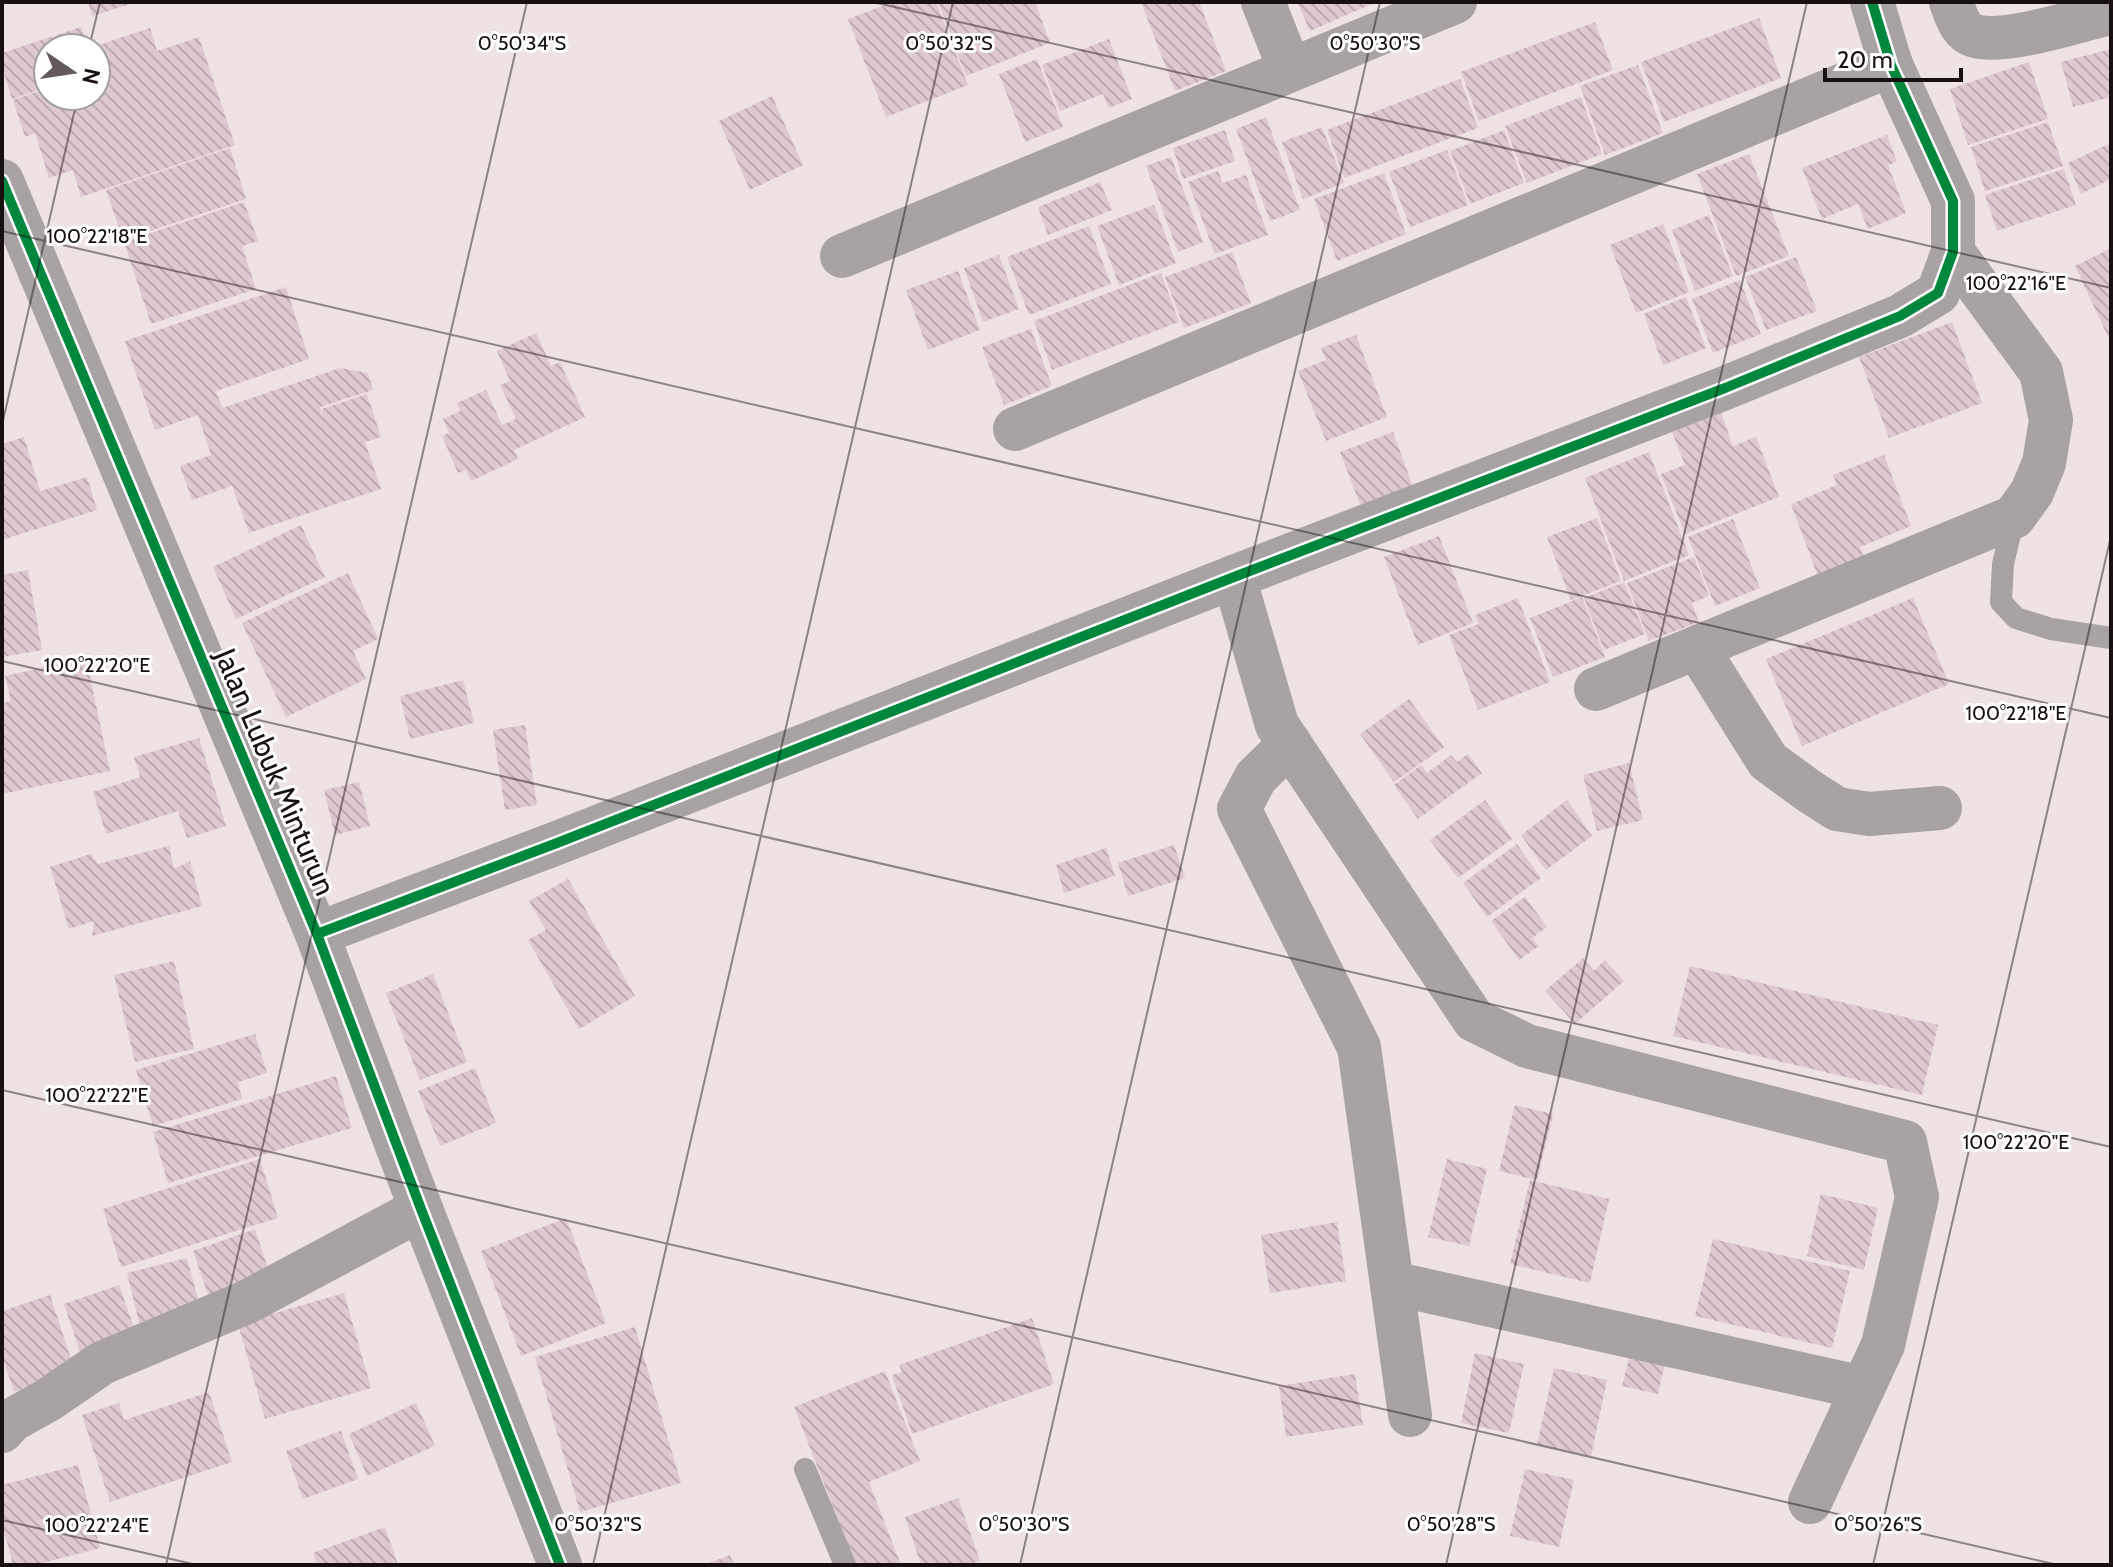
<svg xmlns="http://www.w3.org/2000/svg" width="2113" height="1567" viewBox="0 0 2113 1567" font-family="Cabin,sans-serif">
<defs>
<pattern id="building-back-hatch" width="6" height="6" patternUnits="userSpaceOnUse" patternTransform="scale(2)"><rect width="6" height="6" fill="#dec9d2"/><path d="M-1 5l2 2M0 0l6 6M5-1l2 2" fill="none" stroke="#beabb3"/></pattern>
</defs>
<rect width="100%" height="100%" fill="#efe2e3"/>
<g fill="url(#building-back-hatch)">
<path d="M88,2H134V3L92,16Z"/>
<path d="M893,2H936L968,85L886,117L848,19Z"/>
<path d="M938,2H1035L1050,43L966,76Z"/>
<path d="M1141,2H1199L1226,71L1175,91Z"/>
<path d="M1297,2H1376L1310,31Z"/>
<path d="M1759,18L1781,78L1664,122L1641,62Z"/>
<path d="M1595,22L1613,70L1479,121L1461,72Z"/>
<path d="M81,27L88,48H48V87L12,99L2,67V53Z"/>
<path d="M150,28L157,51L199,37L235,145L81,197L73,170L49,178L35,133L25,137L13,100L48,88V96H96V72L111,67L96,71V46Z"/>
<path d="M1109,39L1132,99L1109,108L1103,94L1060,111L1042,65Z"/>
<path d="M2111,49V97L2073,107L2061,62Z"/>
<path d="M1037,59L1063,127L1025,142L999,74Z"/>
<path d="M2029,62L2048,119L1968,145L1950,89Z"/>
<path d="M1638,65L1663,133L1605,155L1580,86Z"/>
<path d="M1460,79L1478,128L1344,178L1327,130Z"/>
<path d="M772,96L803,165L750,190L719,121Z"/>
<path d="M1581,97L1602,154L1527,183L1505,126Z"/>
<path d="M1266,117L1300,210L1270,221L1236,129Z"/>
<path d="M2048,122L2063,166L1985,191L1971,147Z"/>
<path d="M1322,127L1344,183L1303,199L1282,142Z"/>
<path d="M1225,130L1235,161L1183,179L1173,148Z"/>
<path d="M1504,130L1524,183L1470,204L1450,151Z"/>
<path d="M1887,135L1897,162L1888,165L1906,213L1868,229L1858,204L1822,219L1802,168Z"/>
<path d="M2111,143V179L2081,194L2068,163Z"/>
<path d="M230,148L246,199L123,240L106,190Z"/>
<path d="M1447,150L1468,205L1410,227L1389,172Z"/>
<path d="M1749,154L1789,256L1736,276L1697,174Z"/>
<path d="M1171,157L1203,242L1178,252L1146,166Z"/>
<path d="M2064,169L2076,205L1997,231L1985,195Z"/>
<path d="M1218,171L1223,183L1246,175L1268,235L1215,254L1188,182Z"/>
<path d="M1384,173L1406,234L1337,261L1314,199Z"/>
<path d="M1100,182L1112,210L1048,235L1038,207Z"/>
<path d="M244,202L258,241L242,246L256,289L151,324L124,242Z"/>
<path d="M1154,205L1176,263L1119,285L1097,226Z"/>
<path d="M1709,215L1733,276L1695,291L1672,230Z"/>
<path d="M1663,224L1689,292L1636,313L1610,245Z"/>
<path d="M1089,226L1111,284L1029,315L1007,257Z"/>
<path d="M2111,248V343L2075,266Z"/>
<path d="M1232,252L1251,303L1184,328L1165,277Z"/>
<path d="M999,255L1019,309L983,322L964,268Z"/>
<path d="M1796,257L1817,311L1766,330L1745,277Z"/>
<path d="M958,271L980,330L928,350L906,290Z"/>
<path d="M1161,273L1179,322L1052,370L1034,321Z"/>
<path d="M1740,280L1761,334L1713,353L1692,299Z"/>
<path d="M286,287L309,359L216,391L222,408L340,368L368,373L373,390L320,407L323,418L322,409L367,394L381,437L365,442L381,489L249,533L232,486L192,500L180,466L211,455L198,415L155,430L125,341Z"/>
<path d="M1686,297L1706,348L1663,365L1644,314Z"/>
<path d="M1952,322L1982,403L1889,438L1859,357Z"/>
<path d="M1031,329L1052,386L1004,405L982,347Z"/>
<path d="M536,333L551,366L560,362L585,417L514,450L518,459L471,481L466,470L458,473L442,436L449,433L443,419L460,411L457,403L486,390L502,425L516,419L500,385L510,381L497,351Z"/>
<path d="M1356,335L1387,417L1326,441L1298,371L1326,360L1321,348Z"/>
<path d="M1721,413L1733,446L1756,437L1779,497L1685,534L1661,474L1685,465L1672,432Z"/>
<path d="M1393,432L1415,492L1363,512L1340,452Z"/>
<path d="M24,437L40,491L87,477L97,510L2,540V444Z"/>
<path d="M1649,452L1689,555L1624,581L1585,478Z"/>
<path d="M1884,455L1911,526L1860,547L1866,562L1819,579L1791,504L1837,485L1833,475Z"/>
<path d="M1597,518L1621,581L1571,600L1547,537Z"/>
<path d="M1733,519L1760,588L1715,606L1688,537Z"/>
<path d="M301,525L325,577L236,619L213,567Z"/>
<path d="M1439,536L1473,623L1418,645L1384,557Z"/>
<path d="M1694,557L1709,596L1692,603L1699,622L1649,641L1627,583Z"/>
<path d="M28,570L42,650L2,657V575Z"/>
<path d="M348,573L378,639L353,651L366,679L286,717L242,623Z"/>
<path d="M1624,582L1645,634L1604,650L1584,598Z"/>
<path d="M1582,597L1605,657L1553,677L1530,618Z"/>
<path d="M1518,598L1550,682L1478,710L1449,635L1479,624L1475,615Z"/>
<path d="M1913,598L1949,684L1802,746L1766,659Z"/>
<path d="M86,658L110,771L2,794V703L11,701L5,676Z"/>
<path d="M463,680L474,723L410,739L400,696Z"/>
<path d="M1409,699L1444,747L1394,782L1360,734Z"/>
<path d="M525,725L537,805L505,810L493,730Z"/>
<path d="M199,738L226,826L187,838L178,811L106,834L93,792L140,777L134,757Z"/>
<path d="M1468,754L1482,773L1418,819L1394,785L1421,765L1427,773L1451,755L1457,762Z"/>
<path d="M1629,763L1643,820L1597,831L1583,775Z"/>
<path d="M359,782L370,826L335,835L324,790Z"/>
<path d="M1485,800L1512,839L1458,878L1430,840Z"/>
<path d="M1567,800L1592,836L1546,870L1521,835Z"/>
<path d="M1517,844L1541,878L1487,917L1463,883Z"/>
<path d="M1174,845L1185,878L1128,896L1118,863Z"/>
<path d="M169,846L174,869L190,861L202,906L92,936L94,921L69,929L50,867L91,854L98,864Z"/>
<path d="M1106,848L1115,876L1064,893L1056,865Z"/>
<path d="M568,879L635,996L579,1029L528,940L546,930L529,901Z"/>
<path d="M1525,897L1547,927L1532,938L1539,946L1519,960L1491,921Z"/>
<path d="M1583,958L1594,971L1605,960L1624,981L1575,1024L1545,991Z"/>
<path d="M174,961L194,1049L135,1062L114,975Z"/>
<path d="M1690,966L1938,1025L1922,1095L1673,1036Z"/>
<path d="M433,974L467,1062L420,1080L386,993Z"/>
<path d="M255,1034L267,1073L238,1082L242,1099L153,1126L136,1070Z"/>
<path d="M475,1068L496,1123L440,1146L418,1091Z"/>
<path d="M336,1076L352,1128L168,1183L153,1132Z"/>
<path d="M1515,1105L1553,1114L1537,1180L1499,1171Z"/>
<path d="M260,1159L278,1218L121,1267L103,1209Z"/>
<path d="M1447,1159L1487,1169L1469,1246L1428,1237Z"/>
<path d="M1530,1180L1609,1199L1590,1283L1510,1264Z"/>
<path d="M1821,1194L1878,1208L1864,1270L1807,1256Z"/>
<path d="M566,1218L606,1323L521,1356L481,1251Z"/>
<path d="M1337,1222L1346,1281L1270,1293L1261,1235Z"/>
<path d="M255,1229L273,1284L212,1306L193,1251Z"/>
<path d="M1713,1239L1850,1271L1832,1348L1695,1316Z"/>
<path d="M187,1258L201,1310L140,1326L127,1273Z"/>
<path d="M119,1285L139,1342L83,1361L64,1304Z"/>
<path d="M344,1293L371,1388L265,1419L238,1324Z"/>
<path d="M50,1295L75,1371L14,1392L2,1355V1311Z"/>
<path d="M1032,1318L1054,1384L912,1434L892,1375L902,1372L899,1365Z"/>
<path d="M635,1327L681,1483L580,1512L535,1357Z"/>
<path d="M1631,1350L1666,1359L1658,1394L1622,1386Z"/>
<path d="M1475,1353L1524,1364L1509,1433L1461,1423Z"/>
<path d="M1554,1368L1607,1380L1591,1456L1537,1444Z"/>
<path d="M885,1371L920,1461L869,1482L901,1565H856L794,1407Z"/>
<path d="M1355,1374L1363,1425L1286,1437L1279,1386Z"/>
<path d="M209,1392L232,1462L110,1502L82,1415L119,1403L124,1420Z"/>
<path d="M416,1403L435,1446L367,1476L349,1434Z"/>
<path d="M341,1431L358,1479L303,1499L286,1451Z"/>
<path d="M78,1465L100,1548L35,1565H13L2,1523V1485Z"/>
<path d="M1525,1469L1574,1480L1559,1547L1510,1536Z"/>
<path d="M958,1498L980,1561L967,1565H921L905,1517Z"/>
<path d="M385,1527L398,1565H317L313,1553Z"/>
<path d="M730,1555L734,1565H704Z"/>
</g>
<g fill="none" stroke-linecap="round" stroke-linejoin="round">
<g stroke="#a8a2a2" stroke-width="22">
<path d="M2014,517L2003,564L2001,602L2016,618L2051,629L2111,638"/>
<path d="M805,1469L845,1565"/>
</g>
<g stroke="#a8a2a2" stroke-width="44">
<path d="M1263,2L1290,70"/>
<path d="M1951,2C1956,15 1960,32 1975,36C2005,45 2078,20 2111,13"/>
<path d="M842,256L1455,2"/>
<path d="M1015,429L1891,65"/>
<path d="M1234,577L1277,725L1474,1020L1527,1046L1905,1142L1917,1197L1883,1345L1810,1502"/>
<path d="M1697,648L1768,761L1809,791L1837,809L1869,814L1940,808"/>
<path d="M1596,689L2014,517L2032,492L2044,463L2051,420L2041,372L1953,252"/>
<path d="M1290,744L1256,777L1239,809L1359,1047L1410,1415"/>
<path d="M317,934L557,843L1234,577L1725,388L1900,316L1938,293L1953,252V201L1891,65L1872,2"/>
<path d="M1392,1283L1863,1388"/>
<path d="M2,1431L12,1420L48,1400L102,1363L247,1302L421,1209"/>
</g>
<path stroke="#a8a2a2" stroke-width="44" d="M2,181L317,934L421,1209L560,1565"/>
<defs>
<g id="cycleway">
<path d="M2,181L317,934L421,1209L560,1565"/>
<path d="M317,934L557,843L1234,577L1725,388L1900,316L1938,293L1953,252V201L1891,65L1872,2"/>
</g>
</defs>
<use href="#cycleway" stroke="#fff" stroke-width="15"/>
<use href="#cycleway" stroke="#00873e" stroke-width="10"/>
</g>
<path fill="none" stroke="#170f10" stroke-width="2" stroke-opacity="0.45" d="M873,2L2111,288M89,48L100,2M2,231L2111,718M2,425L78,96M2,661L2111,1147M2,1090L2058,1565M2,1520L197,1565M166,1565L527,2M593,1565L953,2M1020,1565L1380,2M1446,1565L1807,2M1873,1565L2111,536"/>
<g text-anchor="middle" stroke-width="6" stroke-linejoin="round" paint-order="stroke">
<g font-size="30" fill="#170f10" stroke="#fff">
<text transform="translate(275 772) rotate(67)" y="10">Jalan Lubuk Minturun</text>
</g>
</g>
<g font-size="20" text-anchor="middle" fill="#170f10" stroke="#fff" stroke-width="6" stroke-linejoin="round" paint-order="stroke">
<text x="522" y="50">0°50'34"S</text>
<text x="949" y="50">0°50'32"S</text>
<text x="1375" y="50">0°50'30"S</text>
<text x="97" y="243">100°22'18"E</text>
<text x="2016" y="290">100°22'16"E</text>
<text x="97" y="672">100°22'20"E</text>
<text x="2016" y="720">100°22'18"E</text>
<text x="97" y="1102">100°22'22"E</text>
<text x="2016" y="1149">100°22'20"E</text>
<text x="598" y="1531">0°50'32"S</text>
<text x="1024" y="1531">0°50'30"S</text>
<text x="1451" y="1531">0°50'28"S</text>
<text x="1878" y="1531">0°50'26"S</text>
<text x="97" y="1532">100°22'24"E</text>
</g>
<rect width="2113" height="1567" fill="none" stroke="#170f10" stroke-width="8"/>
<g transform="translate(72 72) rotate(103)"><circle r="38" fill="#ffffff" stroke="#a29f9f" stroke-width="2"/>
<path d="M0-6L14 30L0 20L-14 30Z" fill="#63595a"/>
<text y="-12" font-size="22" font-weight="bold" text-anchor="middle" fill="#170f10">N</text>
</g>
<path d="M1825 68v12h136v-12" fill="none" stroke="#170f10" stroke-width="4"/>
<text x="1837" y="68" font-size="24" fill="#170f10" stroke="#ffffff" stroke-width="6" paint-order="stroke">20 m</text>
</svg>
